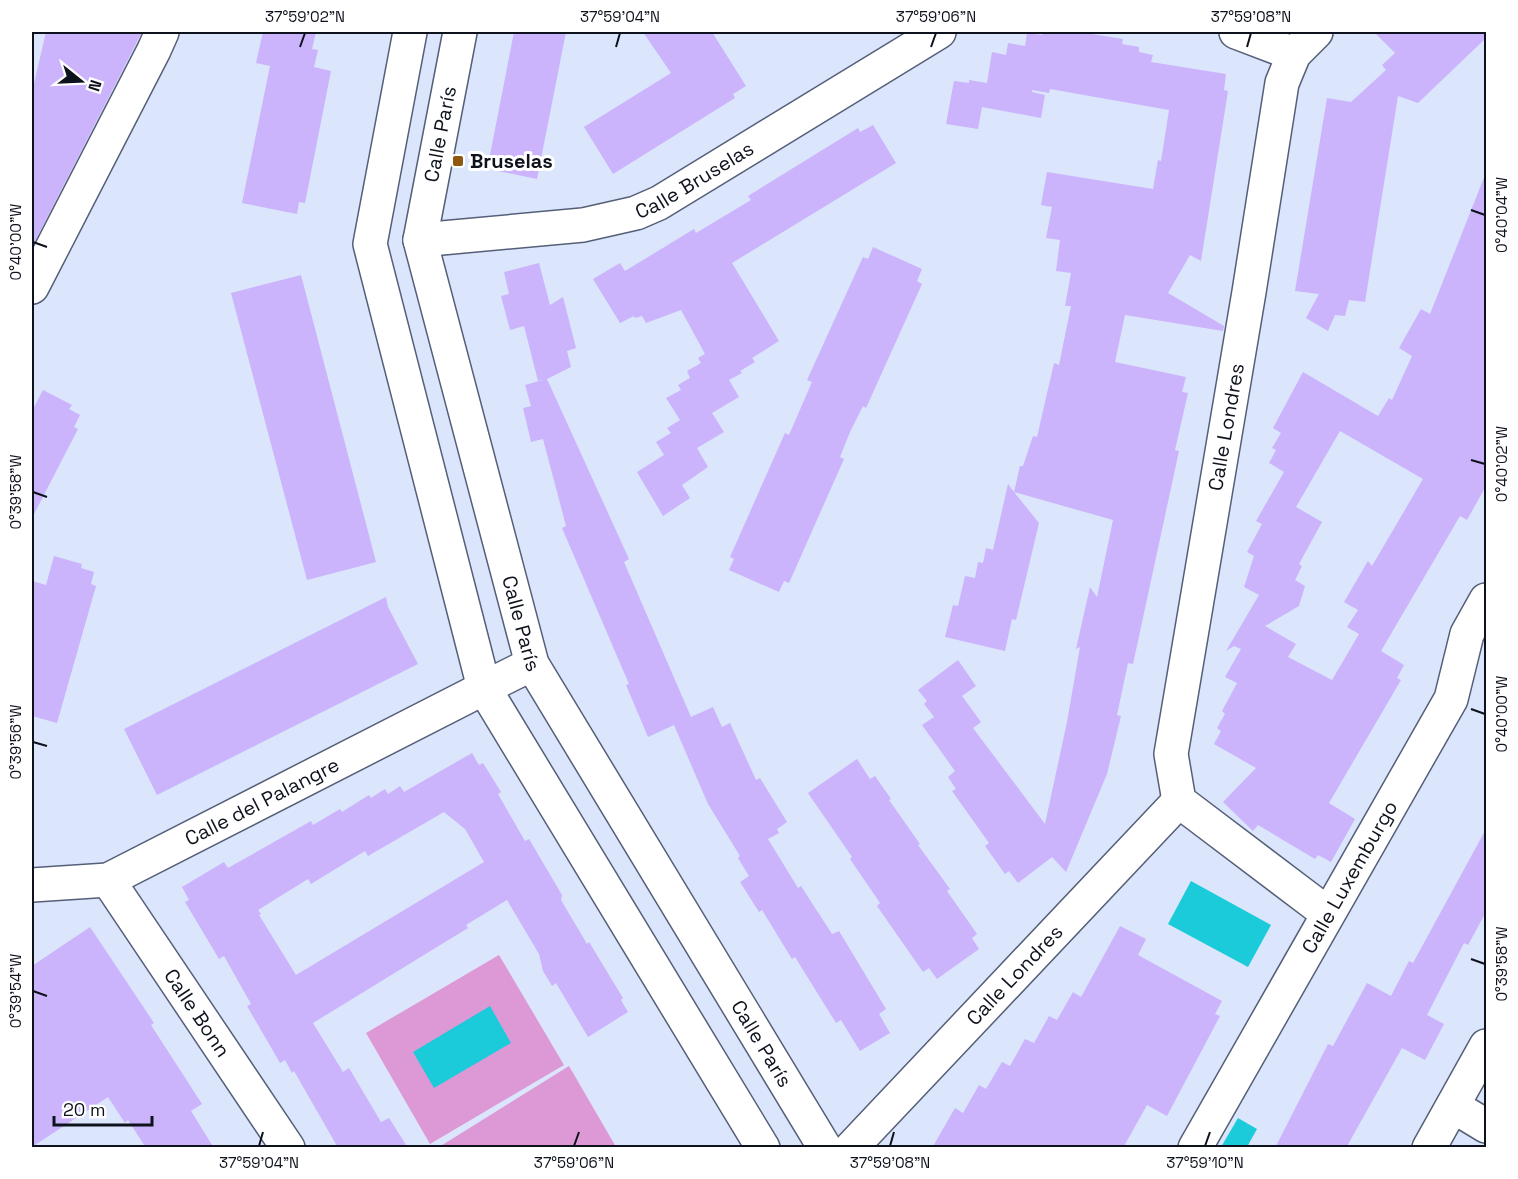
<svg xmlns="http://www.w3.org/2000/svg" width="1518" height="1179" viewBox="0 0 1518 1179" font-family="'Space Grotesk',sans-serif">
<rect width="100%" height="100%" fill="#dbe5fc"/>
<g fill="#dd99d6">
<path d="M499,955L564,1065L430,1144L366,1033Z"/>
<path d="M569,1066L616,1147H439Z"/>
</g>
<g fill="#1bcbda">
<path d="M1191,881L1271,925L1248,967L1168,924Z"/>
<path d="M490,1006L511,1043L434,1088L413,1052Z"/>
<path d="M1238,1118L1257,1129L1247,1147H1221Z"/>
</g>
<g fill="#cbb4fc" fill-rule="evenodd">
<path d="M46,32H142L32,247V92Z"/>
<path d="M263,32H316L312,49L318,50L314,67L331,71L305,203L299,202L297,214L242,203L270,66L256,63Z"/>
<path d="M514,32H566L537,179L493,170L496,156L490,155Z"/>
<path d="M643,32H712L746,86L733,94L735,98L613,174L584,127L671,73Z"/>
<path d="M1043,32H1092V34L1123,39L1122,44L1139,47V52L1153,55L1151,62L1226,74L1224,90L1228,91L1201,261L1190,255L1168,293L1224,326L1223,331L1125,315L1115,362L1186,377L1182,392L1188,393L1175,450L1179,451L1133,664L1128,663L1117,715L1121,716L1107,774L1066,872L1052,857L1018,883L1009,871L1005,874L985,846L989,843L952,791L956,789L948,777L955,771L922,725L934,717L924,704L927,701L918,690L958,660L976,686L962,696L981,722L973,728L1045,824L1067,722L1080,647L1076,649L1090,587L1097,597L1113,520L1014,492L1039,523L1016,620L1012,619L1005,651L945,637L953,605L958,606L965,576L975,578L978,562L983,563L986,548L993,550L1008,484L1014,492L1020,466H1023L1033,436L1037,437L1054,363L1059,365L1071,306H1065L1071,273L1056,271L1060,240L1046,238L1052,207L1041,205L1047,172L1153,189L1158,160L1161,161L1169,110L1050,89L1049,93L1032,90V92L1045,95L1041,118L982,107L978,129L946,124L954,81L969,83V80L987,83L992,52L1006,55L1008,43L1025,46L1027,33L1042,35Z"/>
<path d="M1374,32H1486V38L1418,103L1398,96L1365,302L1349,300L1345,316L1335,315L1328,331L1306,318L1319,294L1295,291L1327,98L1351,102L1386,70L1382,65L1395,53Z"/>
<path d="M873,125L896,163L732,263L779,341L752,358L755,362L740,371L742,373L729,380L739,397L712,413L724,432L697,448L708,467L682,485L690,498L663,516L637,472L664,455L656,442L671,433L667,428L680,420L666,398L681,390L678,385L690,378L687,371L701,363L698,358L705,354L681,310L646,323L642,316L635,318L634,316L620,323L593,279L620,263L625,271L694,229L696,233L751,200L748,196L858,128L860,132Z"/>
<path d="M1485,175H1486V486L1467,520L1460,516L1381,651L1404,665L1397,678L1401,680L1329,803L1355,819L1331,862L1318,855L1315,859L1258,825L1253,831L1223,802L1256,768L1214,744L1221,731L1217,728L1225,714L1222,711L1237,683L1225,677L1241,649L1234,646L1226,651L1259,595L1244,587L1254,556L1247,552L1262,524L1256,521L1284,472L1269,463L1276,450L1272,448L1281,433L1273,428L1303,372L1378,416L1389,398L1392,400L1412,356L1399,348L1421,309L1430,314ZM1340,431L1423,479L1372,566L1368,561L1344,602L1358,610L1347,627L1359,634L1332,680L1288,657L1296,644L1265,626L1299,606L1305,586L1295,580L1302,566L1299,564L1322,522L1296,507Z"/>
<path d="M873,247L922,269L917,281L922,284L866,408L863,406L850,432L840,457L844,459L789,583L784,581L779,592L729,570L734,559L730,557L785,433L789,435L812,382L807,380L863,257L868,259Z"/>
<path d="M539,263L550,305L563,297L576,348L567,351L571,367L547,379L629,559L624,562L691,717L713,707L722,727L730,723L756,780L760,778L787,822L777,829L779,833L768,839L798,888L801,886L832,934L839,931L886,1009L879,1014L890,1033L860,1051L841,1020L836,1023L795,957L792,959L762,910L759,912L740,882L749,876L738,858L740,856L708,804L674,725L648,737L626,685L629,684L562,528L566,526L543,439L531,442L523,408L531,406L525,385L546,379L538,381L524,326L510,330L501,296L509,294L504,272Z"/>
<path d="M301,275L376,562L307,580L231,293Z"/>
<path d="M43,390L72,405L69,409L80,415L74,427L78,429L32,518V411Z"/>
<path d="M54,556L82,564L81,568L94,572L91,584L96,586L57,723L32,716V581L46,585Z"/>
<path d="M386,597L388,607L418,664L157,795L124,729Z"/>
<path d="M472,753L479,765L483,763L501,792L498,794L525,841L529,839L562,895L561,900L587,944L589,942L623,998L621,1000L628,1012L588,1037L556,983L552,986L543,971L539,954L507,900L466,925L468,928L313,1023L343,1072L349,1068L381,1122L389,1118L408,1148H334L337,1146L294,1071L292,1073L285,1060L280,1063L247,1006L251,1004L224,956L219,959L185,902L189,900L182,887L224,862L228,868L311,821L313,825L340,809L342,812L369,795L371,798L385,789L388,794L400,786L404,792ZM444,812L465,829L484,862L296,975L259,915L261,914L258,910L308,879L311,884L365,851L368,856Z"/>
<path d="M857,759L870,779L875,776L891,799L889,800L920,844L918,845L950,889L947,891L977,934L972,938L979,949L937,979L929,968L923,972L877,906L880,903L850,859L852,857L808,793Z"/>
<path d="M1486,829V912L1468,945L1464,943L1427,1015L1444,1024L1425,1060L1402,1048L1346,1148H1275L1328,1044L1333,1046L1367,983L1391,996L1409,961L1413,963Z"/>
<path d="M1120,926L1146,939L1138,955L1222,1001L1215,1014L1220,1016L1167,1116L1147,1105L1123,1148H932L955,1108L963,1113L979,1085L986,1089L1002,1062L1010,1066L1025,1039L1034,1043L1049,1016L1057,1020L1073,992L1081,997Z"/>
<path d="M90,927L154,1023L151,1025L202,1104L191,1111L214,1148H146L128,1120L125,1123L108,1097L32,1147V966Z"/>
</g>
<g fill="none" stroke-linecap="round" stroke-linejoin="round">
<defs>
<g id="minor">
<path d="M1236,32L1294,54"/>
<path d="M1316,32L1294,54L1282,83L1249,292L1171,754L1179,801L1327,913"/>
<path id="s1" d="M420,240L583,225L636,213L659,203L939,32"/>
<path d="M32,287L154,50L162,32"/>
<path id="s2" d="M108,880L288,1148"/>
<path id="s3" d="M32,885L108,880L484,688"/>
<path d="M1453,1106L1486,1126"/>
<path id="s4" d="M851,1148L1179,801"/>
<path id="s5" d="M1195,1148L1451,699L1467,634L1486,600"/>
<path d="M1429,1148L1486,1046"/>
</g>
<g id="secondary">
<path d="M410,32L370,244L484,688L763,1148"/>
<path id="s6" d="M460,32L420,240L532,664L825,1148"/>
<path d="M484,688L532,664"/>
</g>
</defs>
<use href="#minor" stroke="#555f78" stroke-width="36"/>
<use href="#secondary" stroke="#555f78" stroke-width="36"/>
<use href="#minor" stroke="#fff" stroke-width="33"/>
<use href="#secondary" stroke="#fff" stroke-width="33"/>
</g>
<path fill="none" stroke="#0e121c" stroke-width="2" d="M300,47L305,33M616,47L620,33M931,47L936,33M1247,47L1251,33M1471,210L1485,215M33,242L47,247M1471,460L1485,464M33,492L47,497M1471,709L1485,714M33,742L47,746M1471,959L1485,964M33,991L47,996M259,1146L263,1132M574,1146L579,1132M890,1146L894,1132M1205,1146L1210,1132"/>
<rect fill="#8f5710" stroke="#fff" stroke-width="2" x="452" y="155" width="12" height="12" rx="3"/>
<g text-anchor="middle" stroke-width="6" stroke-linejoin="round" paint-order="stroke">
<g font-size="20" fill="#0e121c" stroke="#fff">
<text transform="translate(440 134) rotate(-79)" y="7">Calle París</text>
<text dy="7" stroke="none"><textPath href="#s1" startOffset="285">Calle Bruselas</textPath></text>
<text transform="translate(1226 427) rotate(-80)" y="7">Calle Londres</text>
<text dy="7" stroke="none"><textPath href="#s6" startOffset="608">Calle París</textPath></text>
<text dy="7" stroke="none"><textPath href="#s3" startOffset="249">Calle del Palangre</textPath></text>
<text dy="7" stroke="none"><textPath href="#s5" startOffset="312">Calle Luxemburgo</textPath></text>
<text dy="7" stroke="none"><textPath href="#s4" startOffset="238">Calle Londres</textPath></text>
<text dy="7" stroke="none"><textPath href="#s2" startOffset="160">Calle Bonn</textPath></text>
<text dy="7" stroke="none"><textPath href="#s6" startOffset="1094">Calle París</textPath></text>
</g>
<g font-size="20" font-weight="bold" fill="#0e121c" stroke="#fff" text-anchor="start">
<text x="470" y="168">Bruselas</text>
</g>
</g>
<rect width="1518" height="1179" fill="none" stroke="#ffffff" stroke-width="66"/>
<g transform="translate(81 81) rotate(108)" stroke="#ffffff" stroke-width="4.5" paint-order="stroke">
<path d="M0-4.5L10 22L0 15L-10 22Z" fill="#0e121c"/>
<text y="-9" font-size="16" font-weight="bold" text-anchor="middle" fill="#0e121c">N</text>
</g>
<path d="M54 1116v9h98v-9" fill="none" stroke="#0e121c" stroke-width="3"/>
<text x="63" y="1116" font-size="18" fill="#0e121c" stroke="#ffffff" stroke-width="4.5" paint-order="stroke">20 m</text>
<rect x="33" y="33" width="1452" height="1113" fill="none" stroke="#0e121c" stroke-width="2"/>
<g font-size="15" text-anchor="middle" fill="#0e121c">
<text x="305" y="22">37°59'02"N</text>
<text x="620" y="22">37°59'04"N</text>
<text x="936" y="22">37°59'06"N</text>
<text x="1251" y="22">37°59'08"N</text>
<text transform="translate(1502 215) rotate(-90)" y="5">0°40'04"W</text>
<text transform="translate(16 242) rotate(-90)" y="5">0°40'00"W</text>
<text transform="translate(1502 464) rotate(-90)" y="5">0°40'02"W</text>
<text transform="translate(16 492) rotate(-90)" y="5">0°39'58"W</text>
<text transform="translate(1502 714) rotate(-90)" y="5">0°40'00"W</text>
<text transform="translate(16 742) rotate(-90)" y="5">0°39'56"W</text>
<text transform="translate(1502 964) rotate(-90)" y="5">0°39'58"W</text>
<text transform="translate(16 991) rotate(-90)" y="5">0°39'54"W</text>
<text x="259" y="1168">37°59'04"N</text>
<text x="574" y="1168">37°59'06"N</text>
<text x="890" y="1168">37°59'08"N</text>
<text x="1205" y="1168">37°59'10"N</text>
</g>
</svg>
